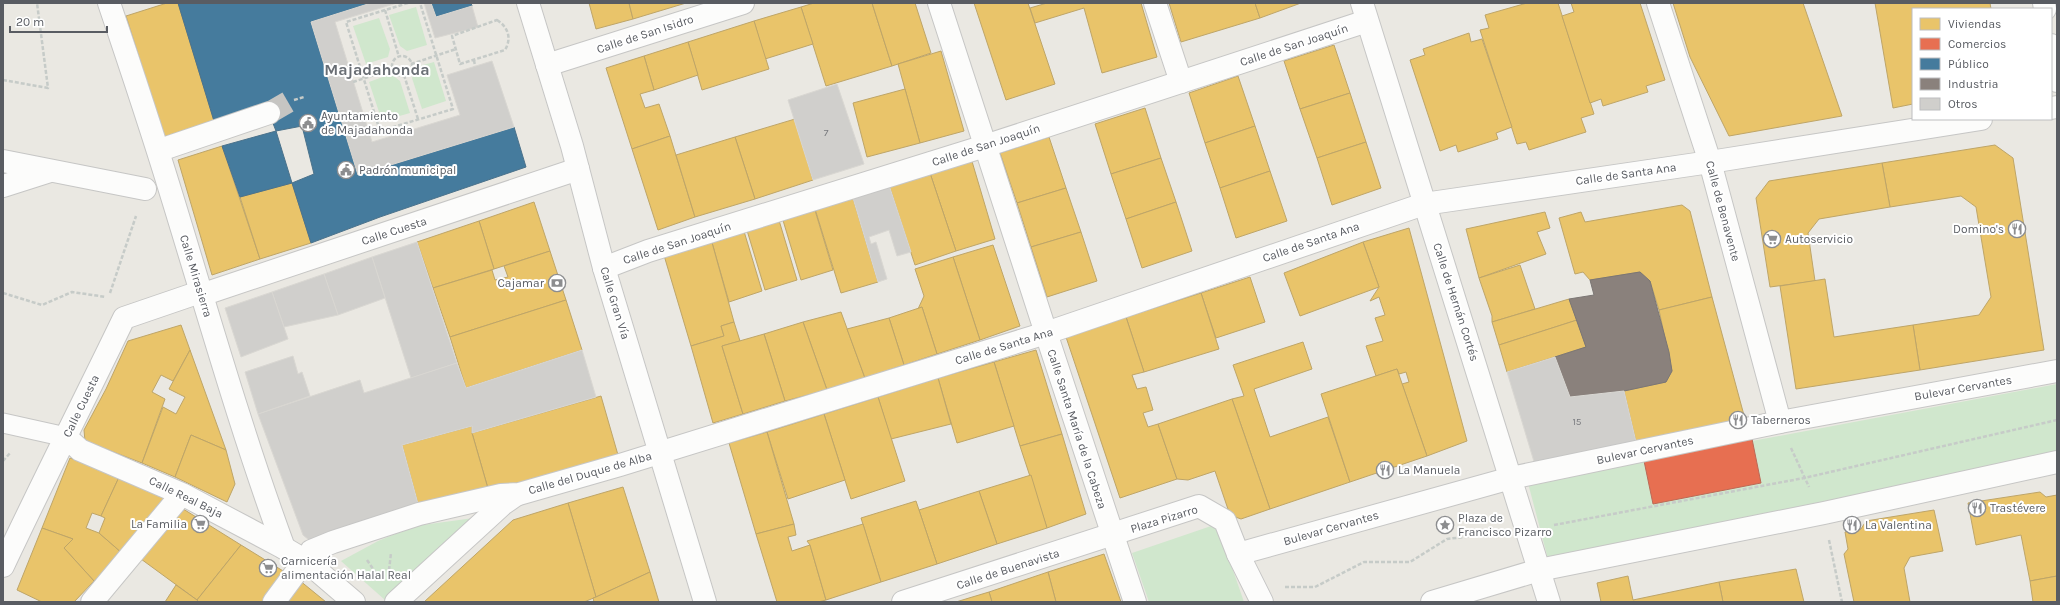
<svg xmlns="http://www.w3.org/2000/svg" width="2060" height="605" viewBox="0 0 2060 605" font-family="Karla,sans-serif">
<rect width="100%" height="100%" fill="#eae8e2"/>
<g fill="#d0e7cd">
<path d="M416,7L427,45L407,51L400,46L389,15Z"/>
<path d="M379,18L390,49L388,57L366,64L353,26Z"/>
<path d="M434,62L446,101L422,109L412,78L416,67Z"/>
<path d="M391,74L400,81L410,113L382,121L369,82Z"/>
<path d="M2057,384V457L1548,559L1528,483Z"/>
<path d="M481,517L385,600L341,561L378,541L415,526Z"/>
<path d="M1217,524L1244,602H1149L1132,553Z"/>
</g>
<g fill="#e9c46a" stroke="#bea568">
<path d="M167,3H178L214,121L164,137L126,16Z"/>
<path d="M589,3H629L633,19L596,29Z"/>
<path d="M629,3H686L633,19Z"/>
<path d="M814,3H872L892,66L826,86L801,7Z"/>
<path d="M872,3H915L931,53L892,66Z"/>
<path d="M974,3H1028L1055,84L1006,100Z"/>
<path d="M1047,3H1141L1157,57L1102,73L1084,8L1035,23L1030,8Z"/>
<path d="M1169,3H1255L1260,18L1181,42Z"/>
<path d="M1255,3H1301L1260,18Z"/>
<path d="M1527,3H1558L1594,114L1581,118L1586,132L1529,150L1526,142L1517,144L1480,30L1489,28L1485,15Z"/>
<path d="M1571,3H1640L1665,80L1646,86L1648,92L1603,106L1601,99L1590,103L1562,16L1574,12Z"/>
<path d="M1673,3H1803L1842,116L1729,136L1690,57Z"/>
<path d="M1875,3H1990L1991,9H1913V104L1893,108Z"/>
<path d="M801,7L813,44L765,59L754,21Z"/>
<path d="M754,21L769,69L702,90L688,42Z"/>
<path d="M1469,33L1471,42L1482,39L1512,127L1496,133L1498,139L1458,152L1456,145L1440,151L1410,60L1425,55L1423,49Z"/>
<path d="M688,42L698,75L654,90L644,56Z"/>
<path d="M1334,45L1350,93L1300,109L1284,61Z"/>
<path d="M941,51L964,131L920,143L898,64Z"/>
<path d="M644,56L654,90L640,94L645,108L659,104L670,136L632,149L606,68Z"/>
<path d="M1238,76L1255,126L1205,143L1189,93Z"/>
<path d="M905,89L920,143L867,157L853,103Z"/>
<path d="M1350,93L1366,142L1317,158L1300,109Z"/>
<path d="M1145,108L1161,158L1111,174L1095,124Z"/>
<path d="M795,119L813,180L755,199L735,137Z"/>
<path d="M1255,126L1270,171L1220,188L1205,143Z"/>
<path d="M670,136L695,217L658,230L632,149Z"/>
<path d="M735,137L755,199L695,217L676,155Z"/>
<path d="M1049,137L1066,188L1017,203L1000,153Z"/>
<path d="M1366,142L1381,188L1332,205L1317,158Z"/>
<path d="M1995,145L2013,158L2044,350L1920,370L1913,325L1979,315L1991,297L1976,207L1961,196L1890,207L1882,163Z"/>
<path d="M222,146L260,259L212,275L178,160Z"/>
<path d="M971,158L995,239L956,251L930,173Z"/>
<path d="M1161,158L1176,202L1126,219L1111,174Z"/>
<path d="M1882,163L1890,207L1819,219L1808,233L1815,281L1770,287L1756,198L1769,181Z"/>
<path d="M1270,171L1287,221L1236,238L1220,188Z"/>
<path d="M930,173L956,251L915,265L889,185Z"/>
<path d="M292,183L311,243L260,259L240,197Z"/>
<path d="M1066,188L1081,232L1031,247L1017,203Z"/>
<path d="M853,198L878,282L841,293L815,209Z"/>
<path d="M534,202L550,251L494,269L479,221Z"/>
<path d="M1176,202L1192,251L1142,268L1126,219Z"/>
<path d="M1682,205L1690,211L1712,297L1659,310L1650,281L1640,272L1590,280L1583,272L1575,274L1559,218L1581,212L1585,222Z"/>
<path d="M814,207L833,270L801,280L782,217Z"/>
<path d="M1545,212L1550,228L1537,232L1546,254L1479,278L1466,229Z"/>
<path d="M778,217L797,280L765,290L746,227Z"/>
<path d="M479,221L494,269L433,288L417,242Z"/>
<path d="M743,228L762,291L729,302L711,239Z"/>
<path d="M1409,228L1467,441L1427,456L1402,384L1409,382L1406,372L1399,374L1397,369L1376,376L1366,346L1383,341L1375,318L1385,315L1379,297L1370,301L1379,287L1363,242Z"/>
<path d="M1081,232L1097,281L1047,297L1031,247Z"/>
<path d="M711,239L734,322L721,326L724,336L691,346L663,252Z"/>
<path d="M1363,242L1379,287L1300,316L1284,273Z"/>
<path d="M993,245L1020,326L980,340L953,257Z"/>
<path d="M550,251L566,300L450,337L433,288L492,270L495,280L508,277L504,266Z"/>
<path d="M953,257L980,340L937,354L922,307L918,309L924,296L915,269Z"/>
<path d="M1520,265L1535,309L1492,322V316L1479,278Z"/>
<path d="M1250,277L1265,322L1216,338L1201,293Z"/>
<path d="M1825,279L1834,337L1913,325L1920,370L1796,389L1780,286Z"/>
<path d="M1201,293L1219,349L1144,372L1126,317Z"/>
<path d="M1712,297L1745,419L1637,446L1624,391L1666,382L1672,371L1659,310Z"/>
<path d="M1569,299L1577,320L1499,345L1492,322Z"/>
<path d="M566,300L582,350L466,388L450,337Z"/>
<path d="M922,307L937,354L904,365L889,318Z"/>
<path d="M841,312L865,378L827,390L803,322Z"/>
<path d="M1126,317L1144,372L1132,375L1137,389L1146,387L1153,410L1143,413L1148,427L1158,424L1177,479L1120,498L1066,337Z"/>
<path d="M889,318L904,365L865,378L847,329Z"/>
<path d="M1577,320L1586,347L1507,372L1499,345Z"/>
<path d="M734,322L740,341L722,346L743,414L713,423L691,346L724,336L721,326Z"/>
<path d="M803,322L827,390L785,401L764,334Z"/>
<path d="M181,325L190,350L173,381L161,375L152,392L165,399L142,463L85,441L84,430L106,389L128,341Z"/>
<path d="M764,334L785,401L743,414L722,346Z"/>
<path d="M1303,342L1312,369L1254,389L1270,437L1328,417L1350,482L1270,509L1232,399L1244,396L1233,365Z"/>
<path d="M190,350L226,450L191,435L175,477L142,463L163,407L176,414L185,397L169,389Z"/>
<path d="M1036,350L1062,434L1020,446L994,362Z"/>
<path d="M994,362L1014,426L957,443L938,378Z"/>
<path d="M1397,369L1427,456L1350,482L1321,394Z"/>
<path d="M938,378L951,424L891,439L878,397Z"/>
<path d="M601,396L618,455L489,492L472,433Z"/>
<path d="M878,397L905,481L851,499L824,414Z"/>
<path d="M1232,399L1270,509L1241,519L1230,515L1215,471L1188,480L1177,479L1158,424Z"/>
<path d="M824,414L845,480L788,499L767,432Z"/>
<path d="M472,426V433L489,492L420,511L402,445Z"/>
<path d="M767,432L794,524L756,534L729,443Z"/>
<path d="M1062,434L1086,514L1047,528L1020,446Z"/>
<path d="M191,435L226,450L235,484L227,502L175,477Z"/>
<path d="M70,458L120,475L101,516L92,513L86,528L99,533L122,553L94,581L64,548L73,539L42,528Z"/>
<path d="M120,475L170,497L122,553L99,533L105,518L101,516Z"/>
<path d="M1031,475L1047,528L997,544L979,491Z"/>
<path d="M623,487L650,572L596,597L568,503Z"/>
<path d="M979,491L997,544L937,564L919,510Z"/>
<path d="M2040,492L2046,497L2057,495V576L2030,581L2021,535L1976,545L1968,503Z"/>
<path d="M916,501L937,564L881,582L861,518Z"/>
<path d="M568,503L596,597L584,602H424L513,520Z"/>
<path d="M180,507L241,545L197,600L141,559Z"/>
<path d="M1934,510L1943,551L1910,557L1904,568L1910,602H1854L1844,554L1848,549L1845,532L1861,529L1866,521Z"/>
<path d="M794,524L796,535L788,537L792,551L810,545L826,600L818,602H777L756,534Z"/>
<path d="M863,524L881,582L826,600L810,545L807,541Z"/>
<path d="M42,528L73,539L64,548L94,581L74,602H42L17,590Z"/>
<path d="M241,545L288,574L267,602H199L197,600Z"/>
<path d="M1104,554L1121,602H1056L1048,572Z"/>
<path d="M1796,569L1804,602H1723L1719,582Z"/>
<path d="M650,572L659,602H594L593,598L596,597Z"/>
<path d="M1048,572L1056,602H992L989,592Z"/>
<path d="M1628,576L1633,600L1719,582L1723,602H1601L1597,583Z"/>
<path d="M2057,576V602H2033L2030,581Z"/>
<path d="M299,580L326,602H281Z"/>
<path d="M176,585L197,600L199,602H165Z"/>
<path d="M989,592L992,602H956L969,598Z"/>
</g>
<path fill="#e76f51" stroke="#bc6956" d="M1751,434L1761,483L1653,504L1643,456Z"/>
<g fill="#457b9d" stroke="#4b728b">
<path d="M178,3H371L311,22L358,175L514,127L526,167L380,217L311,243L292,183L314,174L302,126L276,131L269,113L214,121Z"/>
<path d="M431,3H471L472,6L436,17Z"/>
<path d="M276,131L292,183L240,197L222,146Z"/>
</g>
<path fill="#8a817c" stroke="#7b7674" d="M1640,272L1650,281L1669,352L1672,371L1666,382L1624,391L1570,397L1555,357L1586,347L1569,299L1594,295L1590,280Z"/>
<g fill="#d0cfcc" stroke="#d9d7d2">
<path d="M371,3H397L335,22L372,142L460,115L447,75L492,61L514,127L358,175L311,22Z"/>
<path d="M424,3H431L436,17L472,6L478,27L435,38Z"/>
<path d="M837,84L864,164L813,180L788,100Z"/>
<path d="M889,185L911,252L897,256L889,230L869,237L871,244L876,242L887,279L878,282L853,198Z"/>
<path d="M417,242L457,363L411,378L372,257Z"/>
<path d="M372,257L385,298L338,315L324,274Z"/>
<path d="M324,274L338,315L284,327L272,292Z"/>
<path d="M272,292L288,339L241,357L225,308Z"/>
<path d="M582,350L596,397L472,433V426L402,445L420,511L315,545L303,535L258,414L360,380L364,393L457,363L466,388Z"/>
<path d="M293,356L298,374L302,372L310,396L258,414L245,372Z"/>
<path d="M1555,357L1570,397L1624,391L1637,446L1535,465L1507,372Z"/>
</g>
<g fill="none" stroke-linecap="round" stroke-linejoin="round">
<path stroke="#c6c5c2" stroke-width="22" stroke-dasharray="22 11" stroke-linecap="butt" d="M269,113L288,102"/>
<defs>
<path id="service" d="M3,423L66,437"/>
<g id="pedestrian">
<path d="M528,3L572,146L604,268L705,602"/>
<path d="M547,65L743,3"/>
<path d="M163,149L269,113"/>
<path d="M3,161L145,189"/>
<path d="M1710,162L1780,422"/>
<path d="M3,186L50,171"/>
<path d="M604,268L648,251L985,146"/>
<path d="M210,292L578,169"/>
<path d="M311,551L333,542L419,514L501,495L519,494L620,465L1046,333L1135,602"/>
<path d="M1238,554L1511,478L1780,422L2057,371"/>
<path d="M92,602L177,500"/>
<path d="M274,602L294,575"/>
<path d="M396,602L503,504L516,495"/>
<path d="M903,602L1199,506L1225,521L1238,554L1262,602"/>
<path d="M1432,602L1539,570L1824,513L2057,462"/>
</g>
<g id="minor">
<path d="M109,3C130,65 151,128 170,190C207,310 241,431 284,548"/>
<path d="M939,3L1046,333L1424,204L1710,162L1981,119"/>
<path d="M1155,3L1181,82"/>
<path d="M1362,3L1549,602"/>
<path d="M1658,3L1710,162"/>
<path d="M2051,108L2057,107"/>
<path d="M985,146L1367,21"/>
<path d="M66,437L80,450L182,494L284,548L306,561L354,602"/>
<path d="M3,566C42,483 84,401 124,318L200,292"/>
</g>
<g id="tertiary">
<path d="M2044,3L2045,9"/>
<path d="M2051,45L2057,81"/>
</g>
</defs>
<use href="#service" stroke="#c6c6c5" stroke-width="21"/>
<use href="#pedestrian" stroke="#c6c6c5" stroke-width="24"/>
<use href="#minor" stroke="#c6c6c5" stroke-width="24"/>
<use href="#tertiary" stroke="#c6c6c5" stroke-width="24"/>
<g stroke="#c6cbc8" stroke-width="2.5" stroke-dasharray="4 2" stroke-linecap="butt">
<path d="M408,3L346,22L380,131L453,109L420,3"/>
<path d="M385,10L399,57"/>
<path d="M497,20C508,27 512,38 505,50L460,64L452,36Z"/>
<circle cx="402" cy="66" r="10"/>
<path d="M474,60L475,66"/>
<path d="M411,64L456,49"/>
<path d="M404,75L418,119"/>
<path d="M3,80L48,88L37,3"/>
<path d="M353,82L392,69"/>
<path d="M294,100L304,97"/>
<path d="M3,293L42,305L72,292L106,297"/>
<path d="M110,293L136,216"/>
<path d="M1791,448L1809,487"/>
<path d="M3,461L11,452"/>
<path d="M1554,525L1804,478L2057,420"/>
<path d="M1829,540L1842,602"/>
<path d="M367,560L380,579"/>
<path d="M389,570L391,553"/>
<path d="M1285,587H1315L1364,562H1410L1447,539L1498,533"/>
</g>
<use href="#service" stroke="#fcfcfb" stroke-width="19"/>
<use href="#pedestrian" stroke="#fcfcfb" stroke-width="22"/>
<use href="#minor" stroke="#fcfcfb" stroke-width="22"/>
<use href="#tertiary" stroke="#fcfcfb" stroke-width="22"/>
</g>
<defs>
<symbol id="civic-ring" viewBox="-11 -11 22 22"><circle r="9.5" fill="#fff" stroke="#8c8d8f" stroke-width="1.5"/><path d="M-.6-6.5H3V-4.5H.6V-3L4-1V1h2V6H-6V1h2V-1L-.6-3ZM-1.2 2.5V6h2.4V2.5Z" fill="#8c8d8f"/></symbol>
<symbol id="restaurant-ring" viewBox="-11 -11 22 22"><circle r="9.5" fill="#fff" stroke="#8c8d8f" stroke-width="1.5"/><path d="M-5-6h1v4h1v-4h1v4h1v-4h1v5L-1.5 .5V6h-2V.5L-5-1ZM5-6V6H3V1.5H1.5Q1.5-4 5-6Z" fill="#8c8d8f"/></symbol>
<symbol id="supermarket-ring" viewBox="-11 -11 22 22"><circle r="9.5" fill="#fff" stroke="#8c8d8f" stroke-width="1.5"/><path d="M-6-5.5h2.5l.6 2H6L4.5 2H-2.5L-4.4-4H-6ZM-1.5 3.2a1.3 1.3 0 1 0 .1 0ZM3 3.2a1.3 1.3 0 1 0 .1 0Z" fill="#8c8d8f"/></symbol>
<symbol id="bank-ring" viewBox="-11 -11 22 22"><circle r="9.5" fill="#fff" stroke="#8c8d8f" stroke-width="1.5"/><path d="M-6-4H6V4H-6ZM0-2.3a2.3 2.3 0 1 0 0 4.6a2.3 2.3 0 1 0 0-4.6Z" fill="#8c8d8f"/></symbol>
<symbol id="sight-ring" viewBox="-11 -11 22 22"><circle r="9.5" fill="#fff" stroke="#8c8d8f" stroke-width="1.5"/><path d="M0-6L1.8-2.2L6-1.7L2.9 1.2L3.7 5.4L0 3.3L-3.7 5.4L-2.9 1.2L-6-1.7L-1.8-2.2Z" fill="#8c8d8f"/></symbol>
</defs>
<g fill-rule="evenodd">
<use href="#civic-ring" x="298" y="113" width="20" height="20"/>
<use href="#civic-ring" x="336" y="160" width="20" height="20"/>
<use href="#restaurant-ring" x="2007" y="219" width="20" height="20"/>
<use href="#supermarket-ring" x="1762" y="229" width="20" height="20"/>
<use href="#bank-ring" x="547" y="273" width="20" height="20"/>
<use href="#restaurant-ring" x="1728" y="410" width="20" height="20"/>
<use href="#restaurant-ring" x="1375" y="460" width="20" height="20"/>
<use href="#restaurant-ring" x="1967" y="498" width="20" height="20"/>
<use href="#supermarket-ring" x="190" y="514" width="20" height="20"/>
<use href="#sight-ring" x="1435" y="515" width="20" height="20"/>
<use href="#restaurant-ring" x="1842" y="515" width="20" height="20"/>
<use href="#supermarket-ring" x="258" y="558" width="20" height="20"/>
</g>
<g text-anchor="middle" stroke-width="4" stroke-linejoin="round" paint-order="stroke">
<g font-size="10" fill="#787a7e">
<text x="826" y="136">7</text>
<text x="1577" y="425">15</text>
</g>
<g font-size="12" fill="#595c62" stroke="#fff">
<text transform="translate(645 34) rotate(-18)" y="4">Calle de San Isidro</text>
<text transform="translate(1294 45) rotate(-18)" y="4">Calle de San Joaquín</text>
<text transform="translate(986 145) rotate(-18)" y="4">Calle de San Joaquín</text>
<text transform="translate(1626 174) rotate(-8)" y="4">Calle de Santa Ana</text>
<text transform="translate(1723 211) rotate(75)" y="4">Calle de Benavente</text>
<text transform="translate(394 231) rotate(-18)" y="4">Calle Cuesta</text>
<text transform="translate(1311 242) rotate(-19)" y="4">Calle de Santa Ana</text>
<text transform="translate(677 243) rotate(-18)" y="4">Calle de San Joaquín</text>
<text transform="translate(196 276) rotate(73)" y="4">Calle Mirasierra</text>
<text transform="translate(1456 302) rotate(72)" y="4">Calle de Hernán Cortés</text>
<text transform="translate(615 303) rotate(73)" y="4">Calle Gran Vía</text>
<text transform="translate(1004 346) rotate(-17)" y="4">Calle de Santa Ana</text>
<text transform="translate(1963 388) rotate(-10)" y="4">Bulevar Cervantes</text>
<text transform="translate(81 406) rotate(-64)" y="4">Calle Cuesta</text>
<text transform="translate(1077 429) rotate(72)" y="4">Calle Santa María de la Cabeza</text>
<text transform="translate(1645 450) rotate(-12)" y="4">Bulevar Cervantes</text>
<text transform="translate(590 473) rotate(-16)" y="4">Calle del Duque de Alba</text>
<text transform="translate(186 497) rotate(26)" y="4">Calle Real Baja</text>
<text transform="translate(1164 519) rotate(-17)" y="4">Plaza Pizarro</text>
<text transform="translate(1331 528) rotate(-16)" y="4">Bulevar Cervantes</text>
<text transform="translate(1008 569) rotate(-18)" y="4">Calle de Buenavista</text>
</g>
<g font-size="12" fill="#595c62" stroke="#fff" text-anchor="start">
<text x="321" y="120">Ayuntamiento<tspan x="321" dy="14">de Majadahonda</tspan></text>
<text x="359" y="174">Padrón municipal</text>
<text x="2004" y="233" text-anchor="end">Domino's</text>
<text x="1785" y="243">Autoservicio</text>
<text x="544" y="287" text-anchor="end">Cajamar</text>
<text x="1751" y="424">Taberneros</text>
<text x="1398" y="474">La Manuela</text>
<text x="1990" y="512">Trastévere</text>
<text x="1458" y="522">Plaza de<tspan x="1458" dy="14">Francisco Pizarro</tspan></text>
<text x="187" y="528" text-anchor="end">La Familia</text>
<text x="1865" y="529">La Valentina</text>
<text x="281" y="565">Carnicería<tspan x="281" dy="14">alimentación Halal Real</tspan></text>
</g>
<g font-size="16" font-weight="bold" fill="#696e74" stroke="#fff">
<text x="377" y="75">Majadahonda</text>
</g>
</g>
<rect width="2060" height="605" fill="none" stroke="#595c62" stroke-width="8"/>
<rect x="1912" y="8" width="140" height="112" fill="#ffffff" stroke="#bdbec0"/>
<rect x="1920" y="18" width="20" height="12" fill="#e9c46a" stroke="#bdbec0"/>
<text x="1948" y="28" font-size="12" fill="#595c62">Viviendas</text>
<rect x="1920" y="38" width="20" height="12" fill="#e76f51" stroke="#bdbec0"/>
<text x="1948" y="48" font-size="12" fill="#595c62">Comercios</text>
<rect x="1920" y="58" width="20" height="12" fill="#457b9d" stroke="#bdbec0"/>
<text x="1948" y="68" font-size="12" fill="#595c62">Público</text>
<rect x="1920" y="78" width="20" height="12" fill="#8a817c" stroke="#bdbec0"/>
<text x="1948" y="88" font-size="12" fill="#595c62">Industria</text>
<rect x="1920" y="98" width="20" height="12" fill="#d0cfcc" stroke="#bdbec0"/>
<text x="1948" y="108" font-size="12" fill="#595c62">Otros</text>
<path d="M10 26v6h97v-6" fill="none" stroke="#595c62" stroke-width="2"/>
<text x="16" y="26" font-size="12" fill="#595c62" stroke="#ffffff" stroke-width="3" paint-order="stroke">20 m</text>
</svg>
